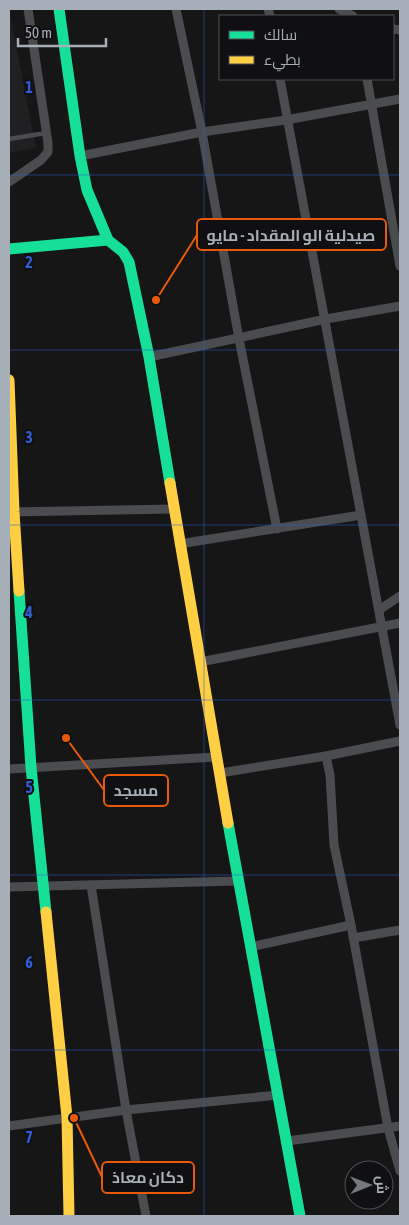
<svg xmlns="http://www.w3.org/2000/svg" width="409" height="1225" viewBox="0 0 409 1225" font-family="'Asap Condensed',Cairo,sans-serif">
<rect width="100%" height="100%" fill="#161616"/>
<path fill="#202022" d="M9,9L36,148L9,153Z"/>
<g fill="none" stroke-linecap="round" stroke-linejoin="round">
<path stroke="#4a4c4f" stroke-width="4.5" d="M9,139L46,133"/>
<g stroke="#4a4c4f" stroke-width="9">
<path d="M176,9L202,132L239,339L277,529"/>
<path d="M268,9L270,16"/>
<path d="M339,9L353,16"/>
<path d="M393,29L400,30"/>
<path d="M280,79L400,725"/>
<path d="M367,79L400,266"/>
<path d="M80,156L202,132L286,120L400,99"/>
<path d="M9,182L41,160L48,152V143L28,9"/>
<path d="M149,357L326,319L400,306"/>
<path d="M9,512L173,509"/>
<path d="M179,544L361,515"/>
<path d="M379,610L400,596"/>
<path d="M200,662L400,623"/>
<path d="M326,756L330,775L334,845L351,925L388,1128L400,1171"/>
<path d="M9,769L216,757"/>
<path d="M220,773L326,756L400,741"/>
<path d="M91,885L126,1110L146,1216"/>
<path d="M9,887L238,881"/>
<path d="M353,938L400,930"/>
<path d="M250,947L351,925"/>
<path d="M9,1126L126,1110L278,1095"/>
<path d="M287,1141L400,1126"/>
</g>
<g stroke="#16e098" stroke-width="11">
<path d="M59,9L80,156L87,190L108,240"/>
<path d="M9,249L108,240L123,252L129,262L149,357L170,483"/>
<path d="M19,591L31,767L46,912"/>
<path d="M228,823L300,1216"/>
</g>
<g stroke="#ffcf43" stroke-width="11">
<path d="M9,380L14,512L19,591"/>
<path d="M170,483L228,823"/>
<path d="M46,912L67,1117L69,1216"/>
</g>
</g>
<path fill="none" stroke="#325cd3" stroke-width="1" stroke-opacity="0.55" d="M204,9V1216M9,175H400M9,350H400M9,525H400M9,700H400M9,875H400M9,1050H400"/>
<g font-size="16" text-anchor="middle" font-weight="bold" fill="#325cd3" stroke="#101012" stroke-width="4" stroke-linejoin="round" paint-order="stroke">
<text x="29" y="93">1</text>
<text x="29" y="268">2</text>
<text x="29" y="443">3</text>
<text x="29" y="618">4</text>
<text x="29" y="793">5</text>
<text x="29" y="968">6</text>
<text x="29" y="1143">7</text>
</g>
<path fill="none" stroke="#e8590c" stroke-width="2" d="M156 300L197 235M66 738L104 790M74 1118L102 1177"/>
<g fill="#e8590c" stroke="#101012" stroke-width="2">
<circle cx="156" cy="300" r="5"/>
<circle cx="66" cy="738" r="5"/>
<circle cx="74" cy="1118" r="5"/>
</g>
<g fill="#101012" stroke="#e8590c" stroke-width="2">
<rect x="197" y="219" width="189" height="31" rx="5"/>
<rect x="104" y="775" width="64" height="31" rx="5"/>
<rect x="102" y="1162" width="92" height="31" rx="5"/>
</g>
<g font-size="16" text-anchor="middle" font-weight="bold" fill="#a6aeb8">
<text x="291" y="241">صيدلية الو المقداد - مايو</text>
<text x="136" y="796">مسجد</text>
<text x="148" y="1183">دكان معاذ</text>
</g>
<rect width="409" height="1225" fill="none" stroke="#a6aeb8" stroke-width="20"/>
<rect x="219" y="15" width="175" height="65" fill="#101012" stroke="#4c4f54"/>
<rect x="229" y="31" width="25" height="8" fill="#16e098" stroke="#4c4f54"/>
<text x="264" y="40" font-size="15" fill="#a6aeb8">سالك</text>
<rect x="229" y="56" width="25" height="8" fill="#ffcf43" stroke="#4c4f54"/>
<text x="264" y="65" font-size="15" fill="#a6aeb8">بطيء</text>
<g transform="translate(369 1185) rotate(89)"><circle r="24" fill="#101012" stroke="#4c4f54"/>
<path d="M0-4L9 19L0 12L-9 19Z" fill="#74797f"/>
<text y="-8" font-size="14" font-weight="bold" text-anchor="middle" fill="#a6aeb8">ش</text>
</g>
<path d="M18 38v8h88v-8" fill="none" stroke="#a6aeb8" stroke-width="2.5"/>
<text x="25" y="38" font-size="15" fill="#a6aeb8" stroke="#101012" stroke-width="4" paint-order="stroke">50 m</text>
</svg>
